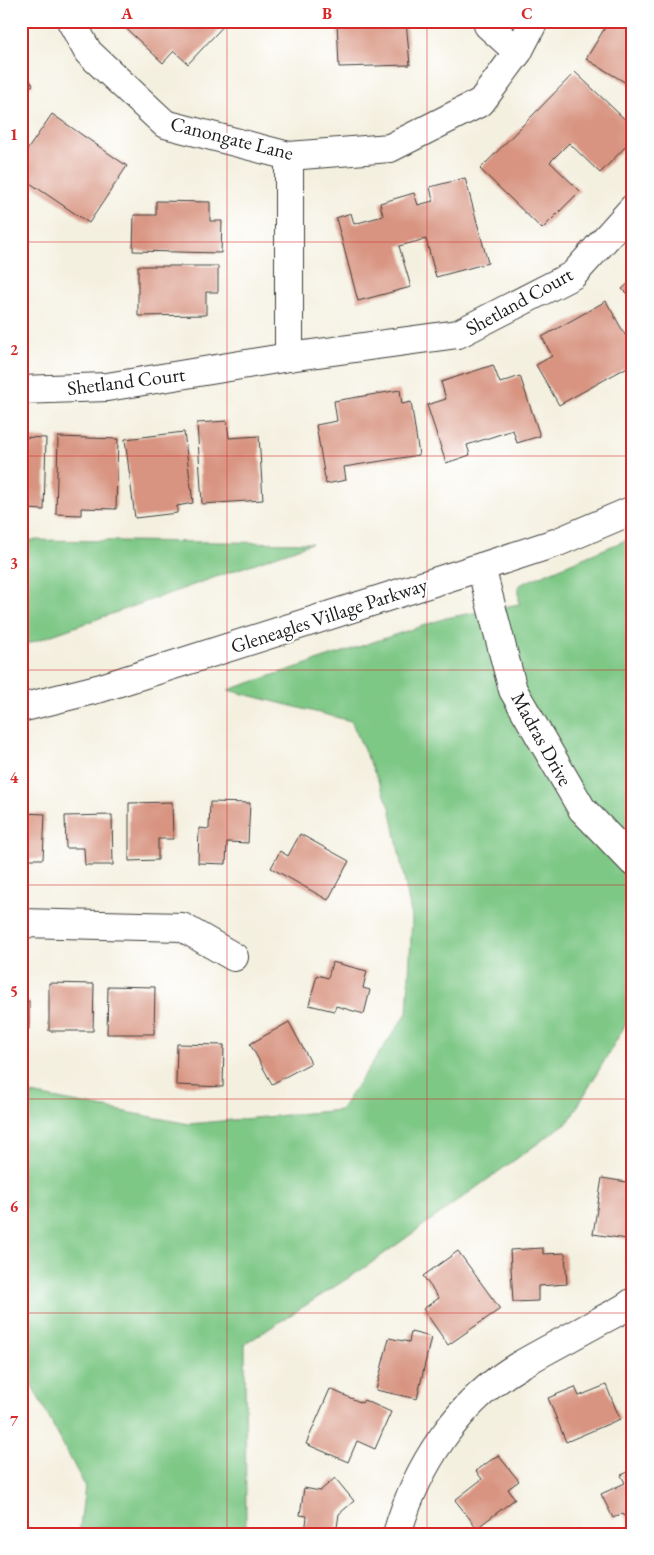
<svg xmlns="http://www.w3.org/2000/svg" width="654" height="1555" viewBox="0 0 654 1555" font-family="'EB Garamond',serif">
<rect width="100%" height="100%" fill="#fff"/>
<filter id="ink" filterUnits="userSpaceOnUse"><feTurbulence type="fractalNoise" baseFrequency=".02" numOctaves="2"/><feDisplacementMap in="SourceGraphic" scale="10" xChannelSelector="R" yChannelSelector="G"/><feConvolveMatrix kernelMatrix="1 2 1 2 8 2 1 2 1" color-interpolation-filters="sRGB"/></filter>
<filter id="wash" filterUnits="userSpaceOnUse"><feTurbulence type="fractalNoise" baseFrequency=".0096" numOctaves="4" result="noise"/><feDisplacementMap in="SourceGraphic" scale="20" xChannelSelector="R" yChannelSelector="G"/><feGaussianBlur stdDeviation="1.12" result="paint"/><feColorMatrix in="noise" values="0 0 0 0 0 0 0 0 0 0 0 0 0 0 0 0 0 1.4 0 .05"/><feComposite in="paint" operator="in"/></filter>
<g filter="url(#wash)">
<rect width="100%" height="100%" fill="#f4f0e0"/>
<g fill="#7ec886" stroke="#4d7251">
<path d="M633,537V1012L569,1121L367,1266L245,1344L246,1534H79L85,1486L21,1365V1092L189,1124L340,1110L407,1013L412,918L390,807L351,721L228,690L446,618L519,604V585Z"/>
<path d="M21,540L312,543L21,646Z"/>
</g>
<g id="blocks">
<g fill="#d89481">
<path d="M118,21H228L188,64L174,51L163,63Z"/>
<path d="M337,21H406L410,65L339,67Z"/>
<path d="M609,21H633V87L586,59Z"/>
<path d="M21,65L33,85L21,91Z"/>
<path d="M575,72L633,127V139L600,173L569,143L550,162L580,191L542,229L480,169Z"/>
<path d="M52,114L127,166L89,223L21,177V159Z"/>
<path d="M465,178L488,263L436,277L426,239L399,246L411,287L358,301L336,218L351,213L354,224L383,216L380,203L414,193L418,205L433,201L430,187Z"/>
<path d="M156,201L210,202V221H222L221,253L133,251L134,215H156Z"/>
<path d="M138,266H218V292H206V315L138,316Z"/>
<path d="M633,279V300L622,289Z"/>
<path d="M606,301L633,349V364L559,405L536,365L552,356L542,337Z"/>
<path d="M493,365L500,383L520,376L540,436L517,443L513,430L467,445L470,455L446,463L427,405L446,399L441,382Z"/>
<path d="M400,390L402,404L411,402L419,455L344,467L346,480L326,484L316,425L337,421L334,401Z"/>
<path d="M227,421L229,438L259,436L263,500L202,504L197,423Z"/>
<path d="M21,432H23V437L46,438L44,510L27,509V523H21Z"/>
<path d="M184,432L193,503L177,506V513L135,518L125,439Z"/>
<path d="M58,437L118,439L116,509L81,508V515L56,514Z"/>
<path d="M172,802L173,839H158V860L129,861V803Z"/>
<path d="M210,802L250,803L248,843L227,842L226,864L198,863L199,828L209,829Z"/>
<path d="M21,813L45,814L43,859H21Z"/>
<path d="M112,815L113,865H85L84,848H66L65,816Z"/>
<path d="M300,834L349,861L328,900L271,868L280,851L288,856Z"/>
<path d="M332,962L367,971L363,988L370,990L364,1014L336,1006L334,1011L309,1005L317,975L328,978Z"/>
<path d="M49,983L94,984L93,1031H49Z"/>
<path d="M108,986L155,987L154,1034H107Z"/>
<rect x="21" y="1001" width="8" height="28"/>
<path d="M289,1022L311,1063L272,1084L250,1044Z"/>
<path d="M177,1044L224,1045L223,1087L176,1085Z"/>
<path d="M602,1178L633,1183V1240L593,1234Z"/>
<path d="M543,1248V1254L565,1253L567,1284L538,1286V1301L513,1302L510,1250Z"/>
<path d="M458,1251L500,1309L448,1345L423,1309L439,1298L423,1276Z"/>
<path d="M411,1332L431,1337L417,1399L376,1390L389,1338L409,1342Z"/>
<path d="M606,1385L620,1419L566,1442L548,1398L575,1387L579,1396Z"/>
<path d="M330,1389L362,1403L364,1400L391,1412L375,1449L357,1441L348,1462L306,1444Z"/>
<path d="M498,1455L519,1481L508,1489L515,1499L477,1528L455,1500L482,1479L476,1471Z"/>
<path d="M633,1470V1534L623,1513L613,1518L601,1494L625,1483L621,1475Z"/>
<path d="M335,1478L354,1501L339,1514L336,1534H305L307,1516L300,1515L304,1488L320,1491Z"/>
</g>
</g>
</g>
<g filter="url(#ink)">
<use href="#blocks" fill-opacity="0" stroke="#3c3c39" stroke-width="1"/>
<g fill="none" stroke-linecap="round" stroke-linejoin="round">
<defs>
<g id="minor">
<path d="M71,21L88,52L165,124L289,156L390,148L481,102L518,52L534,21"/>
<path d="M488,25L518,52"/>
<path d="M289,156V357"/>
<path d="M21,390L107,387L289,357L458,334L573,275L633,208"/>
<path d="M481,567L513,690L582,809L633,862"/>
<path d="M21,708L101,688L481,567L558,542L633,510"/>
<path d="M21,923L182,927L234,957"/>
<path d="M397,1534C416,1467 458,1401 520,1365C546,1350 573,1336 600,1321C611,1315 623,1310 633,1302"/>
</g>
</defs>
<use href="#minor" stroke="#3c3c39" stroke-width="30"/>
<use href="#minor" stroke="#fff" stroke-width="28"/>
</g>
</g>
<path fill="none" stroke="#d62828" stroke-width="1" stroke-opacity="0.55" d="M227,21V1534M427,21V1534M21,242H633M21,456H633M21,670H633M21,885H633M21,1099H633M21,1313H633"/>
<g text-anchor="middle" stroke-width="4.5" stroke-linejoin="round" paint-order="stroke">
<g font-size="20" fill="#1c1c1c" stroke="#fff">
<text transform="translate(232 138) rotate(14)" y="7">Canongate Lane</text>
<text transform="translate(519 301) rotate(-29)" y="7">Shetland Court</text>
<text transform="translate(126 381) rotate(-7)" y="7">Shetland Court</text>
<text transform="translate(329 615) rotate(-18)" y="7">Gleneagles Village Parkway</text>
<text transform="translate(542 739) rotate(61)" y="7">Madras Drive</text>
</g>
</g>
<rect width="654" height="1555" fill="none" stroke="#fff" stroke-width="55"/>
<rect x="28" y="28" width="598" height="1500" fill="none" stroke="#d62828" stroke-width="2"/>
<g font-size="16" text-anchor="middle" font-weight="bold" fill="#d62828">
<text x="127" y="19">A</text>
<text x="327" y="19">B</text>
<text x="527" y="19">C</text>
<text x="14" y="140">1</text>
<text x="14" y="355">2</text>
<text x="14" y="569">3</text>
<text x="14" y="783">4</text>
<text x="14" y="997">5</text>
<text x="14" y="1212">6</text>
<text x="14" y="1426">7</text>
</g>
</svg>
